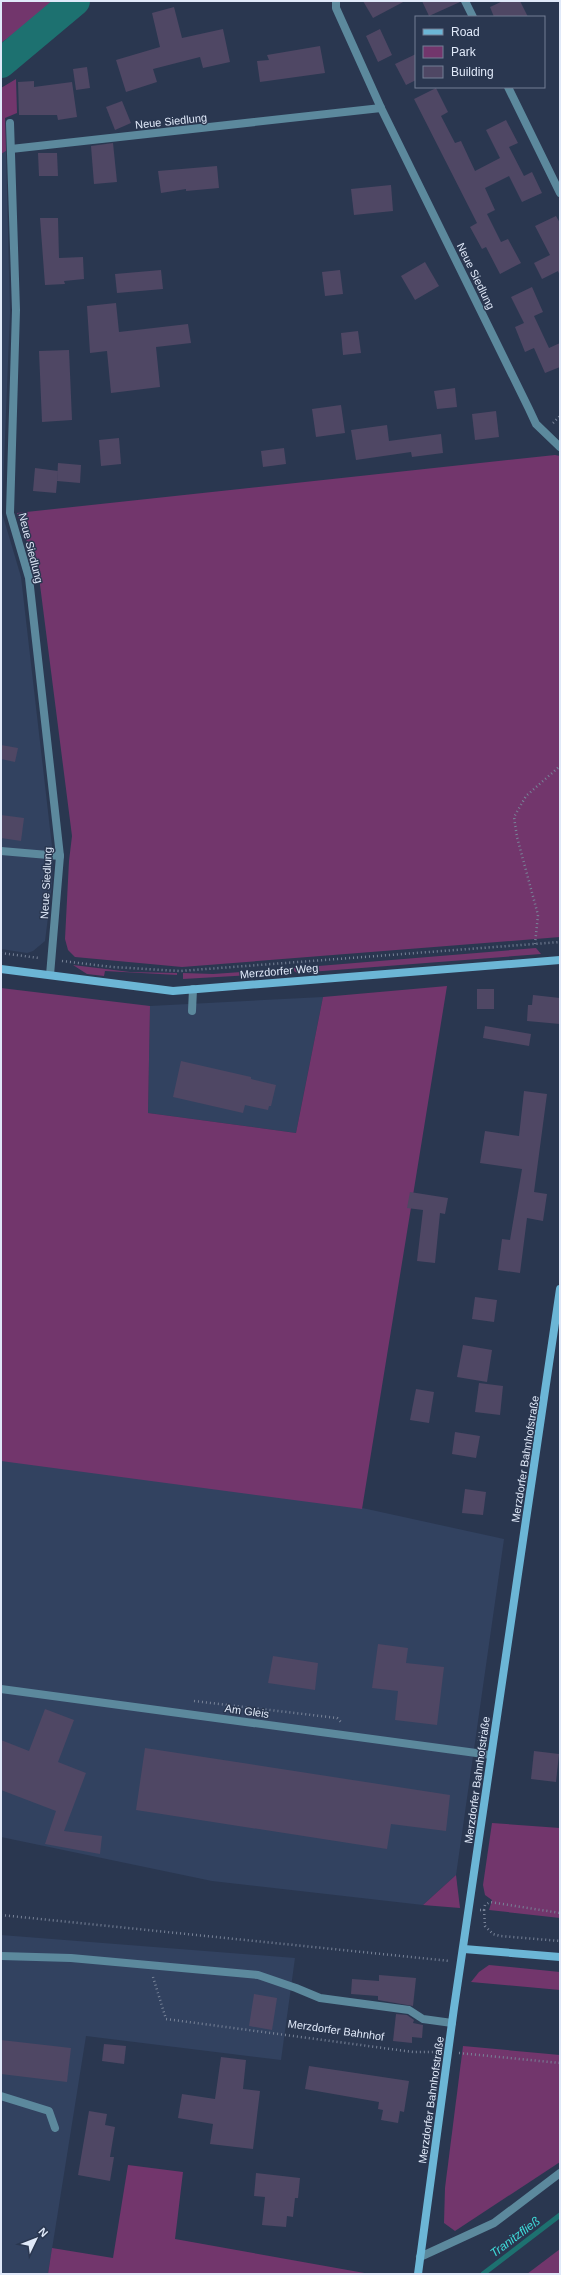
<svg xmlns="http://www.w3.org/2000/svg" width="561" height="2275" viewBox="0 0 561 2275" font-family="Arial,sans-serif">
<rect width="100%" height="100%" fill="#2a3750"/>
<g fill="#324260">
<path d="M6,151L10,312L2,513L21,577L53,855L52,886L45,941L33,951L27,953L1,949V154Z"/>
<path d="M323,997L296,1133L148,1113L150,1006Z"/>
<path d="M1,1429L504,1539L456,1875L423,1905L212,1881L1,1837Z"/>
<path d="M1,1935L295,1958L281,2060L86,2036L48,2274H1Z"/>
</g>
<g fill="#72366c">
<path d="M1,1H53L26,25L1,43Z"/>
<path d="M16,79L17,113L5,118L6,151L1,154V88Z"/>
<path d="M555,455L560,456V937L182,967L75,957L68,950L65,939L69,861L72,836L39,577L17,513Z"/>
<path d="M536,948L541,954L297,973L294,971V968Z"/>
<path d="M73,965L130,972L177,973V975L105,971L104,976L87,974Z"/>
<path d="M286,969L285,973L183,979V973L213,974Z"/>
<path d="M447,986L362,1509L1,1461V988L150,1006L148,1113L296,1133L323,997Z"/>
<path d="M492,1823L560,1828V1918L489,1910L492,1900L485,1895L483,1885Z"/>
<path d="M456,1875L460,1908L423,1905Z"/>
<path d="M489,1965L560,1972V1990L471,1982L479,1972Z"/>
<path d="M463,2046L560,2055V2162L455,2231L444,2223L445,2188Z"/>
<path d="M128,2165L183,2172L175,2239L370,2274H48L52,2248L113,2258Z"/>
<path d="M560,2249V2274H527Z"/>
</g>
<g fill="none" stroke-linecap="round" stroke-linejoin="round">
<path stroke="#1d7170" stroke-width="5" d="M483,2274L560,2215"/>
<path stroke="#1d7170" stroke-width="30" d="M1,63L75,1"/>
</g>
<g fill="#4f4764">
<path d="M363,1H405L373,18Z"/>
<path d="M422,1H460V2L429,16Z"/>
<path d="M503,1H520L528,17H494L490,7Z"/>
<path d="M174,7L182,38L223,29L230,62L203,68L200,57L153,69L157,82L126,92L116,60L160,47L152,13Z"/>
<path d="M380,29L392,55L378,62L366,36Z"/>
<path d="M320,46L325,73L260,82L257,61L269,60L267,55Z"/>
<path d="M416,54V80L406,85L395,64Z"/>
<path d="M87,67L90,88L76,90L73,69Z"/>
<path d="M34,81V87L72,82L77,117L58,120L57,115H19L18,82Z"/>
<path d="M436,88L448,112L441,116L455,143L461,141L475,171L500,158L486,130L506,120L518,143L509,147L524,176L532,172L542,193L522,202L509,176L485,188L495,210L487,214L501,242L508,239L521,263L500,274L486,247L482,249L470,227L477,223L414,99Z"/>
<path d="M122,101L131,123L115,130L106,107Z"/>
<path d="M113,143L117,182L94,184L91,146Z"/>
<path d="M38,153H57L58,176H39Z"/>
<path d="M217,166L219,188L186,191V189L161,193L158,171Z"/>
<path d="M391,185L393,211L354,215L351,189Z"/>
<path d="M556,216L560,223V276L558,271L542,279L534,263L550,255L535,226Z"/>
<path d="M40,218H58L59,258L83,257L84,279L64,281L65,284L45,285Z"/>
<path d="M425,262L439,286L415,300L401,276Z"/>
<path d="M161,270L163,289L117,293L115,274Z"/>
<path d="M340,270L343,294L325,296L322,272Z"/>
<path d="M532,287L543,312L534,316L549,348L560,343V367L545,373L534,348L525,352L515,327L524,323L511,297Z"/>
<path d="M116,303L119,332L188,324L191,343L156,347L160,387L111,393L107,351L90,353L87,306Z"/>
<path d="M358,331L361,353L343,355L341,333Z"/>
<path d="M69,350L72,420L42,422L39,351Z"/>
<path d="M455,388L457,407L437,409L434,391Z"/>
<path d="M341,405L345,433L316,437L312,409Z"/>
<path d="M496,411L499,437L475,440L472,414Z"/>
<path d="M387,425L389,441L441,434L443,453L412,457L411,452L356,460L351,430Z"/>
<path d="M119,438L121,464L101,466L99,440Z"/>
<path d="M284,448L286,464L263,467L261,451Z"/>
<path d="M58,463L81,465L80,483L57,481Z"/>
<path d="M35,468L58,471L56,493L33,491Z"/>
<path d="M1,745L18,748L15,762L1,759Z"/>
<path d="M1,815L24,818L21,841L1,838Z"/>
<rect x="477" y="989" width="17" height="20"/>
<path d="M533,995L560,998V1024L527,1021L528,1005H532Z"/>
<path d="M485,1026L531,1034L529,1046L483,1038Z"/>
<path d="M181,1061L251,1077V1079L276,1085L271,1106H269L268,1110L245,1105L243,1113L173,1097Z"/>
<path d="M524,1091L547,1094L534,1192L547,1194L543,1221L527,1218L520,1273L498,1270L502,1239L510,1240L522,1169L480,1163L485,1131L519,1136Z"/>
<path d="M410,1192L448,1198L445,1214L440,1213L435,1263L417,1261L423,1210L407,1208Z"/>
<path d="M475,1297L497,1300L494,1322L472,1319Z"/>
<path d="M463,1345L492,1350L487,1382L457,1377Z"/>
<path d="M479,1383L503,1386L500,1415L475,1412Z"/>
<path d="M416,1389L434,1392L429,1423L410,1420Z"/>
<path d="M455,1432L480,1436L476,1458L452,1454Z"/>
<path d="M465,1489L486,1492L483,1515L462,1513Z"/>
<path d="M378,1644L408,1648L406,1663L444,1667L437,1725L395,1720L398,1691L372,1688Z"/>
<path d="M273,1656L318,1663L315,1690L268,1683Z"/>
<path d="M45,1709L74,1720L58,1762L86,1773L64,1831L102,1836L100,1854L45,1844L56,1811L1,1790V1740L29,1751Z"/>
<path d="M145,1748L450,1795L446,1831L391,1824L387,1849L136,1810Z"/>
<path d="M534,1751L559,1754L556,1782L531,1779Z"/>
<path d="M379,1975L416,1978L413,2006L378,2000V1996L351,1994L352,1979L379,1981Z"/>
<path d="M254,1994L277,1998L272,2030L249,2026Z"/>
<path d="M396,2014L407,2015L414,2020L413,2023L423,2025L422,2038L412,2037V2043L393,2041Z"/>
<path d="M1,2040L71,2048L67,2082L1,2074Z"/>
<path d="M104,2044L126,2046L124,2064L102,2061Z"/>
<path d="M221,2057L246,2060L243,2089L260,2091L253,2149L210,2144L213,2124L178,2118L182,2094L215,2099Z"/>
<path d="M309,2066L409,2081L404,2112L400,2111L398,2123L381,2120L383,2110L378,2109L379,2102L305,2089Z"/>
<path d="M89,2111L107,2114L105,2125L115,2127L110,2157H114L110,2181L78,2175Z"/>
<path d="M256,2173L300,2178L298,2198H295L293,2217L287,2216L286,2227L262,2225L265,2197L254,2196Z"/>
</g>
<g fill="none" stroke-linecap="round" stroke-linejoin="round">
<g stroke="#788398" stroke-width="2.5" stroke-dasharray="1 3" stroke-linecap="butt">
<path d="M553,423L560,416"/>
<path d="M535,944L538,915L517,837L514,817L526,796L560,766"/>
<path d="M1,953L39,958"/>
<path d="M62,961L112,967L180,971L560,942"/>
<path d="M194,1701L337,1718L341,1722"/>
<path d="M479,1741L480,1730H484"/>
<path d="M480,1910H484L485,1926L493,1934L500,1936L560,1941"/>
<path d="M484,1910L485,1905L490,1902L560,1913"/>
<path d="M1,1915L450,1961"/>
<path d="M153,1977L166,2019L413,2052H436"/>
<path d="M459,2053L560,2063"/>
</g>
<g stroke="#5c899d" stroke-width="8">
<path d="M11,149L381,108"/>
<path d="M1,851L60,856"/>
<path d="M192,1011L193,989"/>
<path d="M1,1956L71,1958L258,1975L296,1988L320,1998L409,2010L423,2019L452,2023"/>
<path d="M1,2096L49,2111L55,2128"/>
<path d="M420,2257L494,2223L560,2173"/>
</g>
<g stroke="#5c899d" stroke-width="8">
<path d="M336,1V8L381,108L529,409L536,424L560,447"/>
<path d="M465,1L473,17"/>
<path d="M508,87L560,193"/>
<path d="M10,123L16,310L10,513L29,578L60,856L50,975"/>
<path d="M1,1689L491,1755"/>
</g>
<g stroke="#6cb6d6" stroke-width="8">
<path d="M1,969L173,991L560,960"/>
<path d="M464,1949L560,1957"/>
<path d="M418,2274L454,2008L560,1289"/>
</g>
</g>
<g text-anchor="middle" stroke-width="3" stroke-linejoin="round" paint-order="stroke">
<g font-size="11" fill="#e0e9f9" stroke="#2a3750">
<text transform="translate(171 121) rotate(-6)" y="4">Neue Siedlung</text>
<text transform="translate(476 276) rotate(64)" y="4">Neue Siedlung</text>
<text transform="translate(31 548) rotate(76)" y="4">Neue Siedlung</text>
<text transform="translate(46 883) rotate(-87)" y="4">Neue Siedlung</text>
<text transform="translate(279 971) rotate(-5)" y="4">Merzdorfer Weg</text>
<text transform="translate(525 1459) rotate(-81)" y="4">Merzdorfer Bahnhofstraße</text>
<text transform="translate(247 1711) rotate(8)" y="4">Am Gleis</text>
<text transform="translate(477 1780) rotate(-82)" y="4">Merzdorfer Bahnhofstraße</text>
<text transform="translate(336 2030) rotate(8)" y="4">Merzdorfer Bahnhof</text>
<text transform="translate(431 2100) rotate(-82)" y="4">Merzdorfer Bahnhofstraße</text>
</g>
<g font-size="12" font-style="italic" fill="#3fdcda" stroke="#2a3750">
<text transform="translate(515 2237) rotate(-37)" y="4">Tranitzfließ</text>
</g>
</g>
<rect width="561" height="2275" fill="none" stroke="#e0e9f9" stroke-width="4"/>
<rect x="415" y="16" width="130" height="72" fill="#2a3750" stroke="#737e94"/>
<rect x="423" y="29" width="20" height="6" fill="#6cb6d6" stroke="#737e94"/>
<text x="451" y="36" font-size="12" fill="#e0e9f9">Road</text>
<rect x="423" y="46" width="20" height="12" fill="#72366c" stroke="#737e94"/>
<text x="451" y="56" font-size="12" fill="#e0e9f9">Park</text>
<rect x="423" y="66" width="20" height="12" fill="#4f4764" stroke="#737e94"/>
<text x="451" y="76" font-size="12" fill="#e0e9f9">Building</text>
<g transform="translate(36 2239) rotate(47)" stroke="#2a3750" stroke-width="3" paint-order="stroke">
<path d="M0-3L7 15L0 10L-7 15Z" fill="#e0e9f9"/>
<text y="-6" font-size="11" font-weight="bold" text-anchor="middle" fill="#e0e9f9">N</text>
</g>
</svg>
